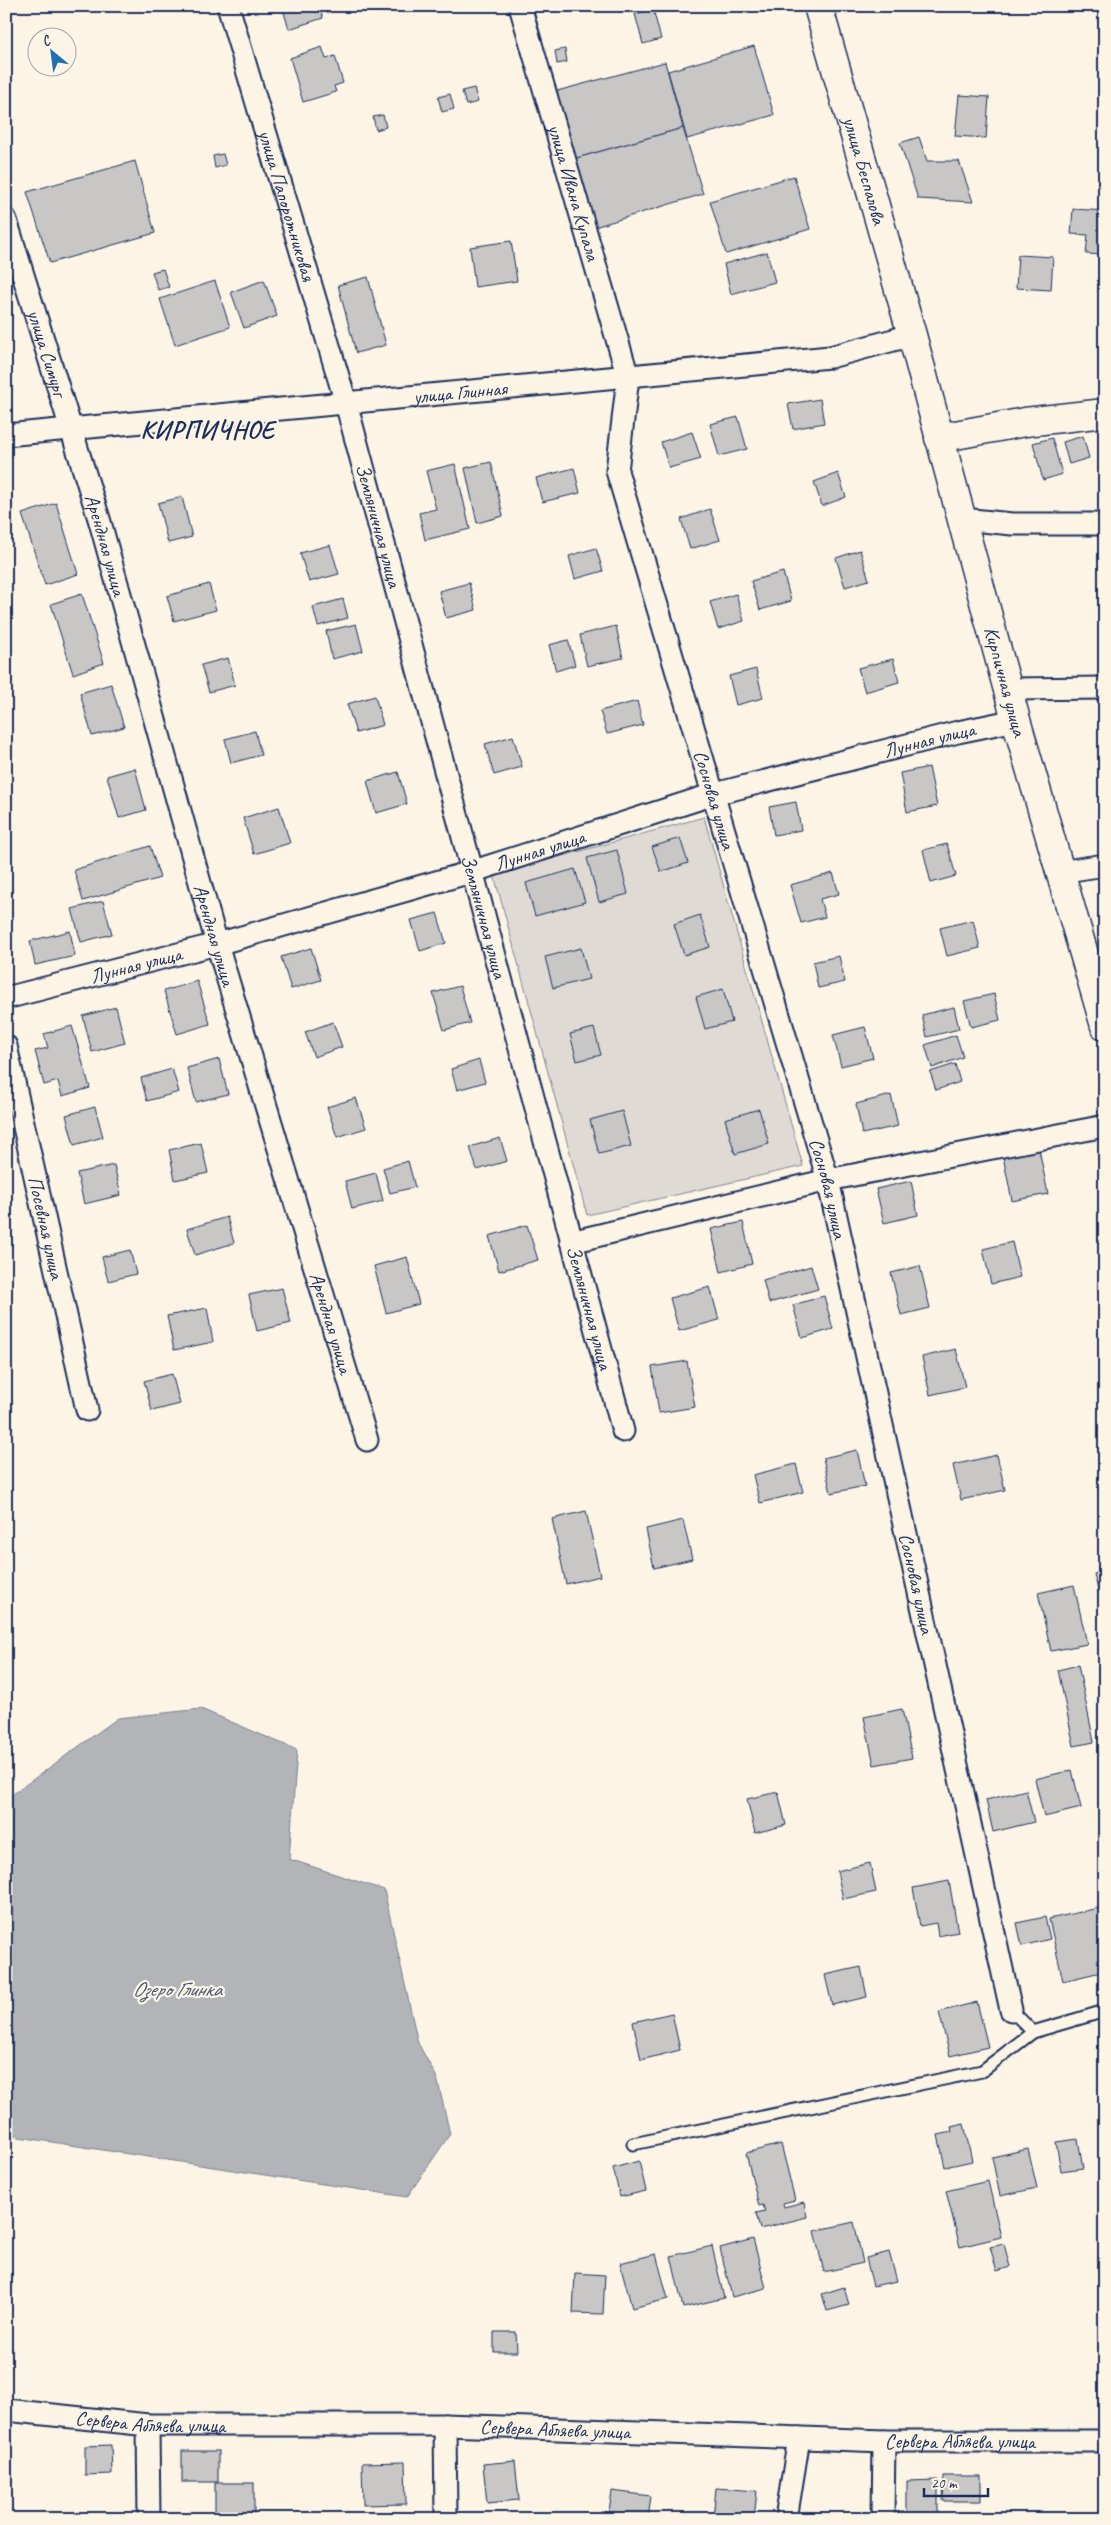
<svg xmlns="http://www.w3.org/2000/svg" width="1111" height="2525" viewBox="0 0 1111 2525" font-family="Caveat,sans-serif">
<rect width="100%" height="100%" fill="#fcf5e5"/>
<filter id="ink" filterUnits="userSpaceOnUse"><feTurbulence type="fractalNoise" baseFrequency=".02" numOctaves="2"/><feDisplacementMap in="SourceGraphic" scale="10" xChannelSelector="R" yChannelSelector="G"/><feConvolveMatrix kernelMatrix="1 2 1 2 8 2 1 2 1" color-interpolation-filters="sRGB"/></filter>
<g filter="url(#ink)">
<path fill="#dfdbd4" stroke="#7d8599" d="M704,817L803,1166L587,1215L494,875Z"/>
<path fill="#b2b4b8" stroke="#767f94" d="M201,1709L297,1750L289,1859L384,1890L418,2043L437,2078L450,2134L407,2197L6,2135V1799L118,1718Z"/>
<g fill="#c8c7c6" stroke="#1b2f5e">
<path d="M282,6H319L323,18L289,29Z"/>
<path d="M378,6H399V8L380,14Z"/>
<path d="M653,9L661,39L643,44L635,14Z"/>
<path d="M754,46L774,115L687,139L668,71Z"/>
<path d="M322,47L326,59L335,56L343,83L334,86L336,92L303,102L290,58Z"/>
<path d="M565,49L567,62L557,64L555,51Z"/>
<path d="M665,62L683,128L573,159L557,91Z"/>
<path d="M474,88L478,102L466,105L462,91Z"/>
<path d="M450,94L454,109L442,112L438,97Z"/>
<path d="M959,95L989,97L986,138L955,136Z"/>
<path d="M383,115L386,127L376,130L373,117Z"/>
<path d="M683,128L703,194L591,228L573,159Z"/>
<path d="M919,137L927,161H959L973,202L918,199L900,143Z"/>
<path d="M223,154L226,165L215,168L213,156Z"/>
<path d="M135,161L155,233L50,263L27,192Z"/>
<path d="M794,176L810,229L726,254L710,201Z"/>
<path d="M1073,209L1105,211V255L1086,254L1088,235L1071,234Z"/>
<path d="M511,241L517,281L475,287L470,247Z"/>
<path d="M767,252L775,282L731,294L724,264Z"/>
<path d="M1018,255L1053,257L1051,290L1016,288Z"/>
<path d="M1105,267V303H1102Z"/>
<path d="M163,269L169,287L158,290L152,272Z"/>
<path d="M368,277L386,345L356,353L338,285Z"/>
<path d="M264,280L277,316L244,328L231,292Z"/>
<path d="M215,281L230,327L175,345L160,299Z"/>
<path d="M820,399L824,423L793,429L788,404Z"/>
<path d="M738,417L747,449L719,456L710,424Z"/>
<path d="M692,432L701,459L669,468L661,442Z"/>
<path d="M1083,436L1089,458L1069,464L1063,442Z"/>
<path d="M1052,438L1062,474L1043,480L1033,443Z"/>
<path d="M491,462L503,516L477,523L465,468Z"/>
<path d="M455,464L470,529L425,540L419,513L436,509L426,471Z"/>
<path d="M574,468L580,493L542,502L536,478Z"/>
<path d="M838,473L846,497L822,506L814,482Z"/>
<path d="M182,497L192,537L168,543L158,503Z"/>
<path d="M56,503L78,574L45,585L22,514Z"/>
<path d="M710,509L720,540L690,549L681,519Z"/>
<path d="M330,545L339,574L309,582L300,553Z"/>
<path d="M596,548L603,571L575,579L569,556Z"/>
<path d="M860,550L869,580L845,587L836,558Z"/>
<path d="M783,572L791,601L760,610L751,581Z"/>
<path d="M469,583L476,610L446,618L439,591Z"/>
<path d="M209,584L216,610L174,621L167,596Z"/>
<path d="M82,594L104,663L73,674L51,604Z"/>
<path d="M736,594L744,621L718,629L710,602Z"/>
<path d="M343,599L348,618L318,626L313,607Z"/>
<path d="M356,624L363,651L332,659L326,631Z"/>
<path d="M616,626L623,658L587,666L580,635Z"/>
<path d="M568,640L575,665L556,671L549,645Z"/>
<path d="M228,658L235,685L209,692L201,665Z"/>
<path d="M893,659L899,682L865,692L858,668Z"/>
<path d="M756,669L763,698L736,705L729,676Z"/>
<path d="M111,684L124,727L92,736L80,693Z"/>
<path d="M375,696L383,725L356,733L347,704Z"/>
<path d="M637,701L643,725L607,734L600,711Z"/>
<path d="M255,731L261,755L231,763L225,739Z"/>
<path d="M513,736L522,767L494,775L485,744Z"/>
<path d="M929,767L937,806L907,812L900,773Z"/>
<path d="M135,768L146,810L119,818L107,776Z"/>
<path d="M398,772L407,804L376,813L367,781Z"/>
<path d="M796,802L801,830L774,835L769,807Z"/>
<path d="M279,807L290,843L254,854L243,818Z"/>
<path d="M680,838L688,863L661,872L652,847Z"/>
<path d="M947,844L956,876L931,883L923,850Z"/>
<path d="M150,846L160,878L83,901L74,870Z"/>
<path d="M617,850L628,894L599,902L587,858Z"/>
<path d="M575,869L585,902L535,916L526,883Z"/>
<path d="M833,873L839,894L820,899L825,917L801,923L790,885Z"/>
<path d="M103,901L112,934L81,942L72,909Z"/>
<path d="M437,913L446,943L420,951L411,920Z"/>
<path d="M700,915L710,947L684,955L674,924Z"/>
<path d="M973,920L980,948L947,956L940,928Z"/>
<path d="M70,931L75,956L35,965L30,941Z"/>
<path d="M311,948L321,980L291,989L281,957Z"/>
<path d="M581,948L589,979L553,988L545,957Z"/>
<path d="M839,956L845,982L818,988L813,962Z"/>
<path d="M197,981L210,1024L177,1034L164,991Z"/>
<path d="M460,986L470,1023L444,1030L433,993Z"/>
<path d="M723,989L732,1022L705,1029L696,997Z"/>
<path d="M994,994L1000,1020L971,1027L964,1001Z"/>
<path d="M116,1007L125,1043L92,1052L83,1016Z"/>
<path d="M954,1007L959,1029L927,1037L922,1015Z"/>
<path d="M333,1022L342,1047L314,1057L305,1032Z"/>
<path d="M72,1026L90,1088L62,1096L58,1081L44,1085L35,1051L48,1048L44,1034Z"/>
<path d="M865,1027L873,1058L841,1066L833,1035Z"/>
<path d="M594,1028L601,1055L577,1061L570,1034Z"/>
<path d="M956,1035L963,1057L932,1068L925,1045Z"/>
<path d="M219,1059L228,1094L196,1102L187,1068Z"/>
<path d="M479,1060L485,1082L457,1090L451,1069Z"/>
<path d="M955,1064L960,1082L936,1090L930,1072Z"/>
<path d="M172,1069L179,1092L147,1101L141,1078Z"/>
<path d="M891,1095L898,1126L862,1134L856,1104Z"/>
<path d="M356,1098L366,1128L337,1137L327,1107Z"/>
<path d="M95,1107L103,1137L74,1145L66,1115Z"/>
<path d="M759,1109L769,1144L735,1154L725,1119Z"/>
<path d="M622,1111L631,1146L599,1154L590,1120Z"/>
<path d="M500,1138L507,1161L477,1170L470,1147Z"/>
<path d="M201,1143L208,1173L175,1180L169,1150Z"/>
<path d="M1039,1149L1048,1194L1012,1201L1003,1156Z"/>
<path d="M408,1161L415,1187L390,1193L383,1168Z"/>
<path d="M114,1165L121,1195L84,1204L77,1173Z"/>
<path d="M376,1173L383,1201L352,1209L345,1181Z"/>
<path d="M911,1181L918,1215L884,1223L876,1189Z"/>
<path d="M227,1217L234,1243L195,1255L187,1229Z"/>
<path d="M743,1222L752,1264L721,1272L711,1229Z"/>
<path d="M527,1225L538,1260L499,1271L489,1236Z"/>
<path d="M1012,1242L1020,1277L991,1284L983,1249Z"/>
<path d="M130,1250L136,1274L108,1281L102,1257Z"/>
<path d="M407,1257L419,1304L386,1313L374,1266Z"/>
<path d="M811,1266L818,1289L769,1303L763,1280Z"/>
<path d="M920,1266L930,1308L901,1315L891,1273Z"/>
<path d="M710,1287L719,1320L679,1331L670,1298Z"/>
<path d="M282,1288L291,1323L257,1331L249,1295Z"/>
<path d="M824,1296L833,1329L802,1338L793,1305Z"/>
<path d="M207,1308L213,1342L174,1350L167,1316Z"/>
<path d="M956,1349L965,1387L930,1395L922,1357Z"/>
<path d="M687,1361L695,1407L659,1413L652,1367Z"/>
<path d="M172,1374L180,1404L152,1411L144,1381Z"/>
<path d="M857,1450L865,1486L831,1493L823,1458Z"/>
<path d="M997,1455L1005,1490L961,1500L953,1465Z"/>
<path d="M796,1464L803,1492L760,1503L753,1475Z"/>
<path d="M586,1511L600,1576L566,1584L552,1519Z"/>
<path d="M683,1520L692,1559L654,1568L646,1529Z"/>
<path d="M1105,1571V1617L1094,1574Z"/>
<path d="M1074,1585L1087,1644L1051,1651L1038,1593Z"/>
<path d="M1078,1665L1094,1742L1074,1746L1058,1670Z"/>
<path d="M902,1709L912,1758L874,1765L864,1717Z"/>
<path d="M1072,1770L1081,1808L1044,1817L1035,1779Z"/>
<path d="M1026,1790L1034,1822L993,1832L986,1800Z"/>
<path d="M778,1792L786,1825L755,1833L747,1799Z"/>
<path d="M870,1863L876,1892L843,1899L837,1871Z"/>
<path d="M949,1881L958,1932L938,1936L936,1923L920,1926L913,1888Z"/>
<path d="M1103,1907L1105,1971L1063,1981L1049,1919Z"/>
<path d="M1045,1917L1050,1939L1022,1946L1017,1923Z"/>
<path d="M861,1967L867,1997L832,2005L825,1975Z"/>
<path d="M977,2002L988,2047L950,2056L939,2012Z"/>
<path d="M672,2013L680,2050L641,2060L633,2022Z"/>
<path d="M964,2124L972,2161L945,2167L938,2135L952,2132L951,2127Z"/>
<path d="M1078,2139L1083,2168L1061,2171L1056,2142Z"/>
<path d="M781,2144L795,2200L783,2203L784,2207L804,2202L807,2217L760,2229L756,2213L765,2211L763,2205L759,2206L746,2153Z"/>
<path d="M1028,2149L1037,2188L1000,2196L992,2157Z"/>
<path d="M639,2161L646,2191L620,2197L613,2168Z"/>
<path d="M988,2181L1001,2237L960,2247L946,2191Z"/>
<path d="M854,2222L863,2263L824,2272L814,2231Z"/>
<path d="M753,2239L766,2288L732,2297L720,2248Z"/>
<path d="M1004,2244L1010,2267L997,2271L990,2247Z"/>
<path d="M712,2246L724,2298L683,2308L671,2256Z"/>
<path d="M889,2252L897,2281L873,2286L866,2258Z"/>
<path d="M656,2254L668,2299L632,2308L620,2263Z"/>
<path d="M575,2273L605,2275L603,2314L573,2313Z"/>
<path d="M844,2287L849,2305L827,2311L822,2294Z"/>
<path d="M494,2332H516L517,2352H494Z"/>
<path d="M111,2445L112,2474L85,2475V2446Z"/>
<rect x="182" y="2451" width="36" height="31"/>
<path d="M515,2461L519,2500L487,2503L483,2464Z"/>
<path d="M405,2462L406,2504L363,2505L362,2463Z"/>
<path d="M944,2476H981V2501H943Z"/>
<path d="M938,2480V2519H907V2481Z"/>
<rect x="215" y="2483" width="39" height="36"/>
<path d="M716,2488L757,2491L754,2519H713Z"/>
<path d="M612,2491L651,2496L648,2519H608Z"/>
</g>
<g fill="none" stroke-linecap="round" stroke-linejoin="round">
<defs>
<g id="service">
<path d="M1011,2010L1033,2032L1105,2011"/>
<path d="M633,2144L982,2071L1033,2032"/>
</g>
<g id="minor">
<path id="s1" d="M228,6L346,403L623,1431"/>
<path id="s2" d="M520,6L628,377L617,471L828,1180L1011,2010"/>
<path id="s3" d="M6,220L100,522L217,944L367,1440"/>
<path id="s4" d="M6,435L830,357L912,335"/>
<path d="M962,519L1012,524H1105"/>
<path d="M1008,689L1105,688"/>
<path d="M1059,872L1105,865"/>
<path id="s5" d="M6,998L217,944L471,872L711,795L958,732L1016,720"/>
<path id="s6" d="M6,1046L87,1410"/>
<path d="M571,1242L828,1180L1105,1126"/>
<path id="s7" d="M6,2410L148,2425H445L884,2441H1105"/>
<path d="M148,2425L149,2519"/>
<path d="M445,2425L446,2519"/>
<path d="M786,2519L799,2438"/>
<path d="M883,2519L884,2441"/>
</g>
<path id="tertiary" d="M939,438L1025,422L1105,413"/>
<g id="secondary">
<path id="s8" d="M818,6L912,335L1016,720L1105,1026"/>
</g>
</defs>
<use href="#service" stroke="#1b2f5e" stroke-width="15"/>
<use href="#minor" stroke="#1b2f5e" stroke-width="25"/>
<use href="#tertiary" stroke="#1b2f5e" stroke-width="31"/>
<use href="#secondary" stroke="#1b2f5e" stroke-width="31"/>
<use href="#service" stroke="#fcf5e5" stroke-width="11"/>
<use href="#minor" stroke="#fcf5e5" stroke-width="21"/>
<use href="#tertiary" stroke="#fcf5e5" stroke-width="28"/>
<use href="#secondary" stroke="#fcf5e5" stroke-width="28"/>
</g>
</g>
<g text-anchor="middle" stroke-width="4.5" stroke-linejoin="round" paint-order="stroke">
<g font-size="20" fill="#1b2f5e" stroke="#fcf5e5">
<text dy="7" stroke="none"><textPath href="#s8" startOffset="171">улица Беспалова</textPath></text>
<text dy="7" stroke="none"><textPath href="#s2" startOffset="194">улица Ивана Купала</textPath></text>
<text dy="7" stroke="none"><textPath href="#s1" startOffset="208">улица Папоротниковая</textPath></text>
<text dy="7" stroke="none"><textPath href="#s3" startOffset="139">улица Симург</textPath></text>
<text dy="7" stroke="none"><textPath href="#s4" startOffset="456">улица Глинная</textPath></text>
<text dy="7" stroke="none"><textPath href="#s1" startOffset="541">Земляничная улица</textPath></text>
<text dy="7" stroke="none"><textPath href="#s3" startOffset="340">Арендная улица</textPath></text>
<text dy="7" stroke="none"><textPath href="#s8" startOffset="701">Кирпичная улица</textPath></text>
<text dy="7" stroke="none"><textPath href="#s5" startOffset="959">Лунная улица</textPath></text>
<text dy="7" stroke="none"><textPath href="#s2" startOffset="824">Сосновая улица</textPath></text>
<text dy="7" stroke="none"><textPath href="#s5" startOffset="554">Лунная улица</textPath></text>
<text dy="7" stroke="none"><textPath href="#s1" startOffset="946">Земляничная улица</textPath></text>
<text dy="7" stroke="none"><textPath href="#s3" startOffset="745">Арендная улица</textPath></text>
<text dy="7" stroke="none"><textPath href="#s5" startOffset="134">Лунная улица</textPath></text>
<text dy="7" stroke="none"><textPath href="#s2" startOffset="1229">Сосновая улица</textPath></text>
<text dy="7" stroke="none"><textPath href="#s6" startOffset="186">Посевная улица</textPath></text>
<text dy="7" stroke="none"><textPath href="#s1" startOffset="1351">Земляничная улица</textPath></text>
<text dy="7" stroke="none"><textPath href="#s3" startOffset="1150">Арендная улица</textPath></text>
<text dy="7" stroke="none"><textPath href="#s2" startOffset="1634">Сосновая улица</textPath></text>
<text dy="7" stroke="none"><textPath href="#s7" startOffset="145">Сервера Абляева улица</textPath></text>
<text dy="7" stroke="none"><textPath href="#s7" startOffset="550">Сервера Абляева улица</textPath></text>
<text dy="7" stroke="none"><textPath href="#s7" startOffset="955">Сервера Абляева улица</textPath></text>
</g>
<g font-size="21" font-style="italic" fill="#485779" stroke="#fcf5e5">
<text x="177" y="1996">Озеро Глинка</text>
</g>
<g font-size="25" font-weight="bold" letter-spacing="1" fill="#1b2f5e" stroke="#fcf5e5">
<text x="208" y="438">КИРПИЧНОЕ</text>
</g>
</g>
<rect width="1111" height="2525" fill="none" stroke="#fcf5e5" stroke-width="25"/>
<rect x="12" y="12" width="1086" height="2500" fill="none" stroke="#1b2f5e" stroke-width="2" filter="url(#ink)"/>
<g transform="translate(52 52) rotate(331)"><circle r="24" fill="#fcf5e5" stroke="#a2a6af"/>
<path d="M0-4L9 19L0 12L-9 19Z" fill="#1f6fb2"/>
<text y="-8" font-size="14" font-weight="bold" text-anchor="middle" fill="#1b2f5e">С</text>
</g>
<path d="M924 2488v8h64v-8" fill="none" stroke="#1b2f5e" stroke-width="2.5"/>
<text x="931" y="2488" font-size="15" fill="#1b2f5e" stroke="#fcf5e5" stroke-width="4" paint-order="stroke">20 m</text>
</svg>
